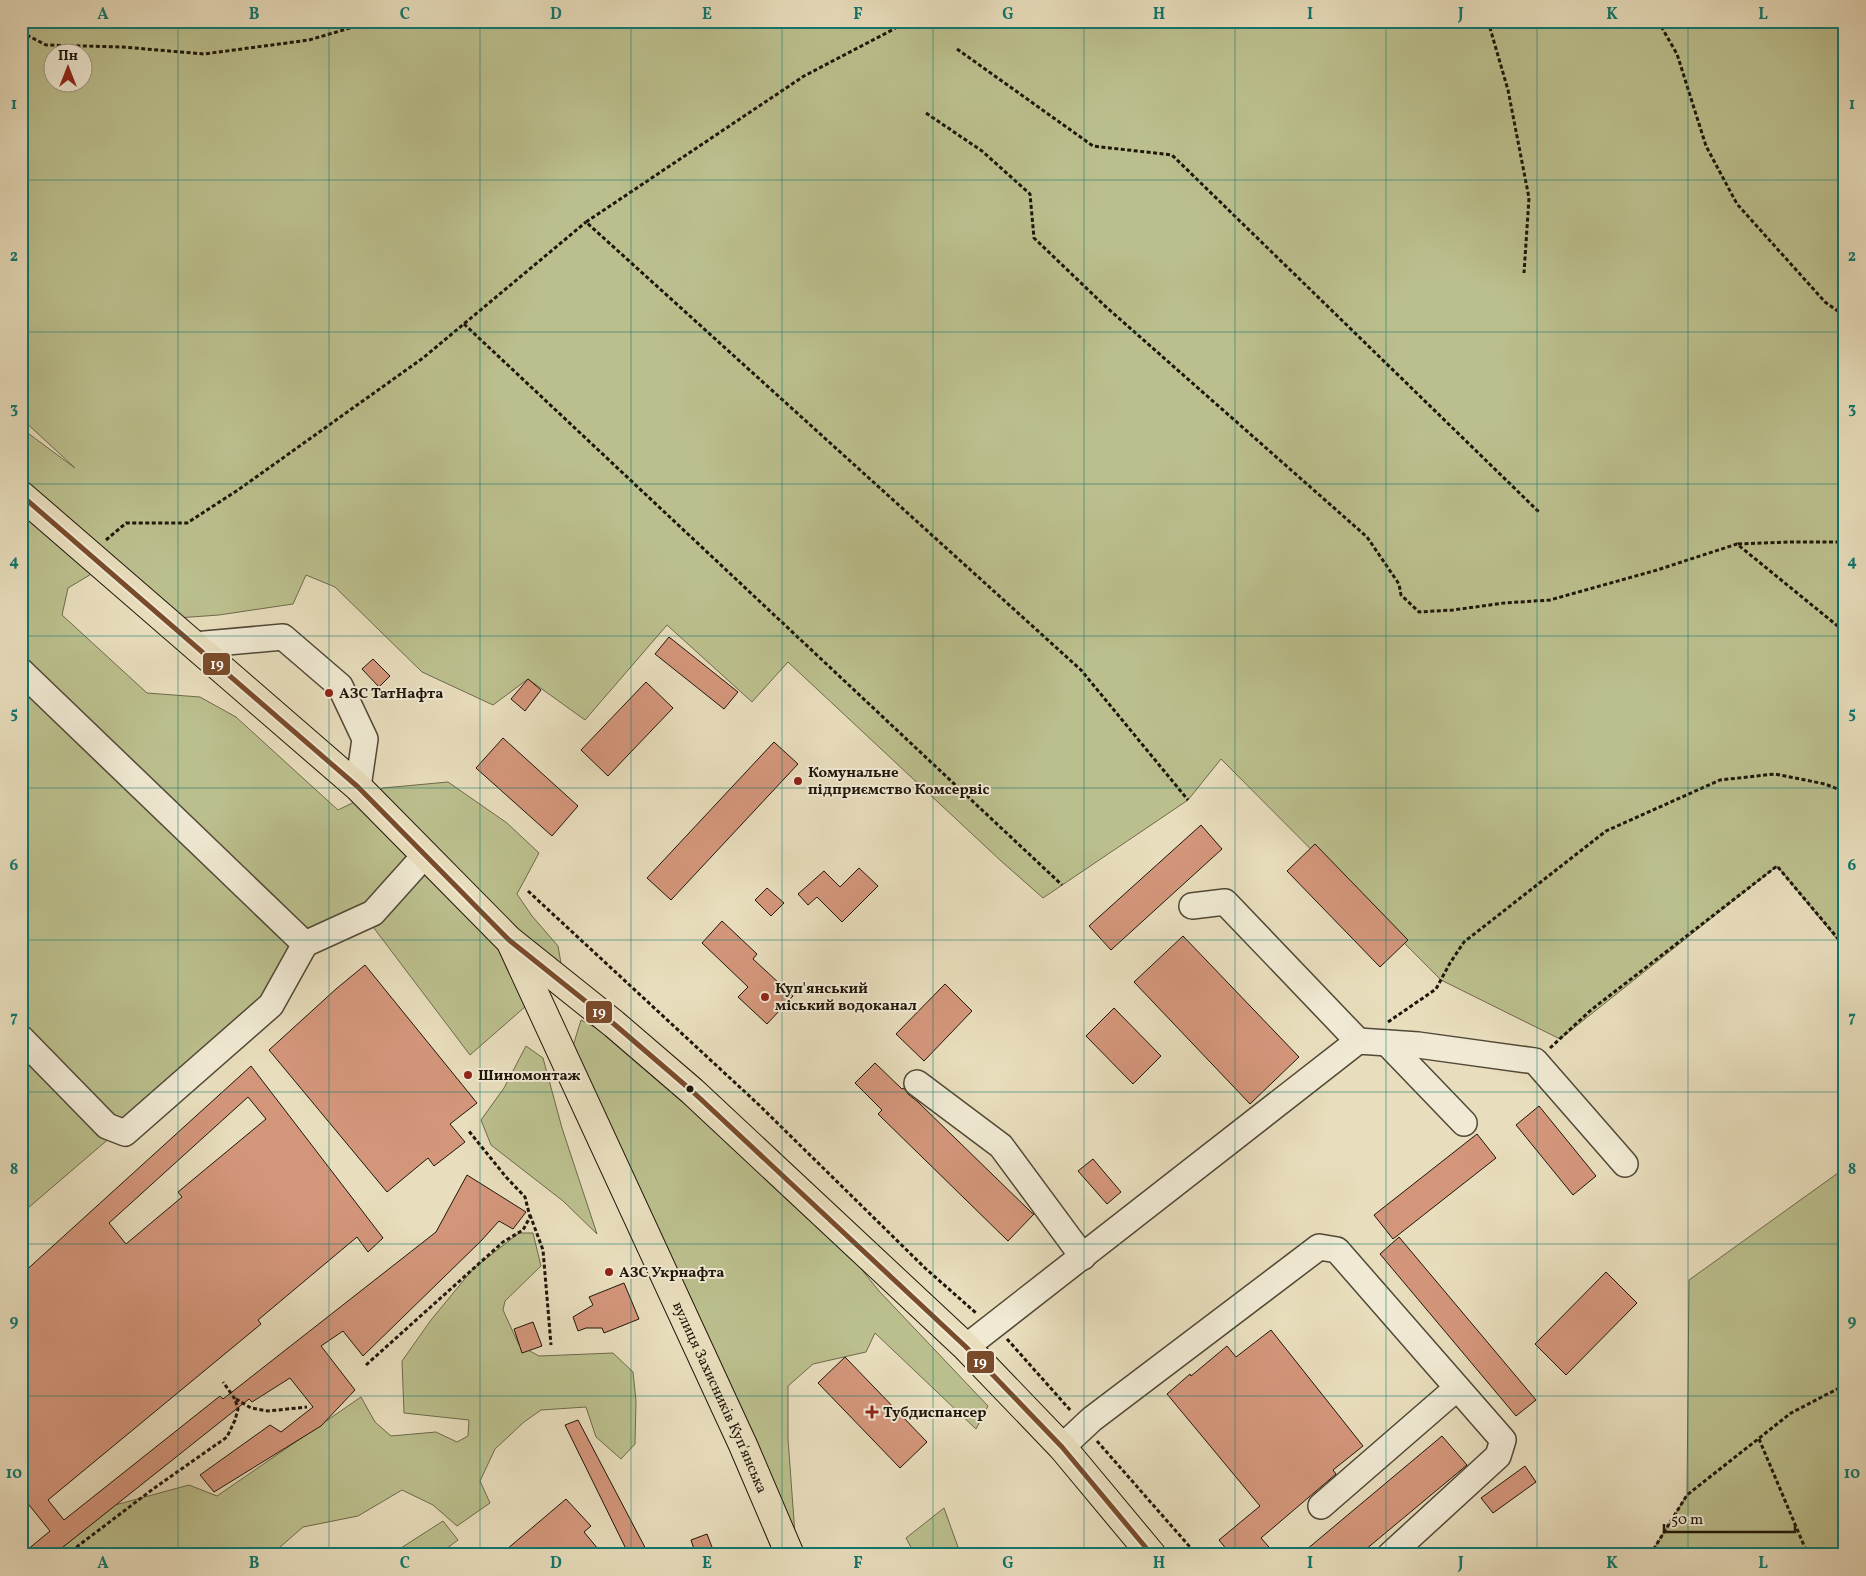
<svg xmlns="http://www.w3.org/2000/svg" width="1866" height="1576" viewBox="0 0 1866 1576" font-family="Vollkorn,serif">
<rect width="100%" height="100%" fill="#e8ddbc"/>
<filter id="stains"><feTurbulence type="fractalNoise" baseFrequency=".004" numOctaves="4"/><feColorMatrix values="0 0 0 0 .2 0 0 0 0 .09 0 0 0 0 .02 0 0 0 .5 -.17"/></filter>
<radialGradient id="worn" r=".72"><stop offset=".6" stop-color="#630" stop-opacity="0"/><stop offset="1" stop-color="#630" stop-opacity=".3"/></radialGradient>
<g fill="#bbbf8d" stroke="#6d6a4c" fill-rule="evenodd">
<path d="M21,21H1845V949L1777,866L1560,1039L1441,980L1221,759L1188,800L1043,898L1001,861L788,662L752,702L667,625L585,720L528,679L493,705L422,672L335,587L306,575L293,604L219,615L149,620L98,570L68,588L62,615L147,693L200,697L236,717L338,810L383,788L448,782L507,823L539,853L517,894L532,916L558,946L562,969L526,1006L470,1055L358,907L147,1106L21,1214V428L75,468L21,418ZM52,52H82V82H52Z"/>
<path d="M581,1020L624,1043L817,1214L879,1291L988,1406L976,1429L875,1333L866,1352L813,1364L788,1386V1439L796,1548L573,1046Z"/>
<path d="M526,1046L543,1058L562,1128L597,1234L563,1201L491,1145L481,1120L504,1088Z"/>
<path d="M1845,1168V1555H1650L1687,1495L1689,1280Z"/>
<path d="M519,1233H533L541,1266L505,1301L503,1310L519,1345L539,1356L613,1353L633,1372L636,1401L635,1444L621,1459L596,1437L586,1407L541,1410L524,1422L495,1449L480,1481L490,1503L457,1526L433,1505L402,1490L358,1516L303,1527L271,1555H53L115,1505L189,1485L217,1496L361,1397L375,1422L391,1436L436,1432L457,1442L468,1436L469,1420L404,1413L402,1361L431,1320L473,1269Z"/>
<path d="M944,1508L958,1547L944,1555H915L906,1538Z"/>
<path d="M443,1521L458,1540L438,1555H387L401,1548Z"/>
</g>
<g fill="#d4967b" stroke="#1f160a" fill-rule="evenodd">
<path d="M669,637L738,692L724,709L655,654Z"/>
<path d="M373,659L390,676L379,687L362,669Z"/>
<path d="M528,679L541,690L525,711L511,699Z"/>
<path d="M646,682L673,708L608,776L581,750Z"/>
<path d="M503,738L578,806L552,836L476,768Z"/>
<path d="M774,742L798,764L671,900L647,878Z"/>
<path d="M1201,825L1222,849L1111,950L1089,926Z"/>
<path d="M1315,844L1408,940L1380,967L1287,871Z"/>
<path d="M859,868L878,886L842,922L817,897L808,905L798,894L824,871L840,887Z"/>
<path d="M767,888L784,903L771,916L755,900Z"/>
<path d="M722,921L757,954L753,959L793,996L767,1024L738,997L748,987L702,943Z"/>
<path d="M1183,936L1299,1057L1250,1104L1134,982Z"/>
<path d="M365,965L477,1103L450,1124L465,1142L434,1166L428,1158L387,1192L269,1050L336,989Z"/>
<path d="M945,984L972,1011L924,1061L896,1034Z"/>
<path d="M1114,1008L1161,1056L1133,1084L1086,1036Z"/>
<path d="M875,1063L902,1089L904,1088L908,1094L918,1102L1032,1213L1034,1214L1008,1241L878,1114L882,1110L855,1083Z"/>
<path d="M251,1066L383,1238L368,1252L357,1237L258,1320L261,1324L48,1500L64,1520L220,1396L223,1399L436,1232L467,1175L526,1212L513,1229L499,1221L481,1241L363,1356L343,1331L321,1346L355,1390L321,1426L214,1492L200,1475L270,1425L281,1432L313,1407L290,1378L252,1402L249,1399L53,1555H21L50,1531L21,1495V1275ZM248,1097L266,1119L178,1192L182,1197L126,1244L109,1223Z"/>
<path d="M1539,1106L1596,1176L1573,1195L1516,1125Z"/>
<path d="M1477,1134L1496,1158L1393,1239L1374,1215Z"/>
<path d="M1093,1159L1121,1192L1107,1204L1078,1171Z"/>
<path d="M1399,1237L1536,1400L1516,1416L1380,1254Z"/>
<path d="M1606,1272L1637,1303L1566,1375L1535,1344Z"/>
<path d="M624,1283L639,1319L604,1333L602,1328H586L578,1331L573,1317L593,1305L589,1297Z"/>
<path d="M533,1322L542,1346L522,1353L514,1329Z"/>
<path d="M1271,1330L1363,1446L1333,1470L1336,1474L1261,1538L1276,1555H1231L1219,1540L1260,1506L1167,1394L1190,1374L1191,1376L1227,1346L1236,1357Z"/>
<path d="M845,1357L927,1442L900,1468L818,1383Z"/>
<path d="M578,1420L649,1555H629L565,1425Z"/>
<path d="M1442,1436L1467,1465L1359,1555H1300Z"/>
<path d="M1525,1466L1536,1482L1493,1513L1481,1498Z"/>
<path d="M566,1499L591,1526L584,1532L603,1555H500Z"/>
<path d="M707,1534L715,1555H696L691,1540Z"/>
</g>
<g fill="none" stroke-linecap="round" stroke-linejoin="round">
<defs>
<g id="minor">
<path d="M194,645L283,637L340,686L365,739L358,787"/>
<path d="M21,671L305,944"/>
<path d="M1192,906L1225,902L1358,1041"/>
<path d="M21,1038L107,1126L125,1133L271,1005L305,944L373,913L425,855"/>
<path d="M1387,1043L1464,1123"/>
<path d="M917,1083L1001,1146L1083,1257"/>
<path d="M966,1347L1358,1041L1418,1045L1535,1061L1625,1164"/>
<path d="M1062,1447L1092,1419L1319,1247L1337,1250L1503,1440L1498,1456L1390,1555"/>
<path d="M1321,1506L1457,1388"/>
</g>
<g id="major">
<path d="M21,495L358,787L509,940L614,1024L692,1091L966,1347L1062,1447L1152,1555"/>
<path id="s1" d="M512,945L743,1445L790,1555"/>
</g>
</defs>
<use href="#minor" stroke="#514836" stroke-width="28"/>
<use href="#major" stroke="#1f160a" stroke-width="30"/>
<g stroke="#1f160a" stroke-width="3" stroke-dasharray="4 2.5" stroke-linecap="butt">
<path d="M901,21L894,29L804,76L586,222L1081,670L1188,800"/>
<path d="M1488,21L1508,90L1529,198L1524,273"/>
<path d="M1658,21L1677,54L1706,146L1737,204L1825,302L1845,316"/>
<path d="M21,32L46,45L123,47L204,54L309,40L374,21"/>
<path d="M957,49L1093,146L1172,155L1540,513"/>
<path d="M926,113L982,151L1030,194L1034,238L1105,306L1367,537L1399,584L1401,595L1419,612L1453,610L1504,603L1550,600L1657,570L1737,544L1845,632"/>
<path d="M464,324L1062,885"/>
<path d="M106,540L126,523H187L238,490L423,358L586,222"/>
<path d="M1738,544L1790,542H1845"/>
<path d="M528,891L758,1104L925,1268L976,1313"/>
<path d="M1388,1022L1436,989L1450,963L1464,942L1606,831L1720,780L1775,774L1825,784L1845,792"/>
<path d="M1550,1048L1591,1010L1777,866L1845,947"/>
<path d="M530,1215L543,1250L551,1345"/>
<path d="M1007,1339L1071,1411"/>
<path d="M366,1365L503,1242L523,1230L530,1217L525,1197L506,1177L468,1130"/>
<path d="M236,1399L251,1408L268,1411L307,1407"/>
<path d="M1759,1439L1808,1555"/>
<path d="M1097,1441L1197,1555"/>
<path d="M66,1555L153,1489L227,1437L235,1420L238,1409L235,1399L223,1382"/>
<path d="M1650,1555L1687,1495L1791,1413L1845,1385"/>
</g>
<use href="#minor" stroke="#f0e9d3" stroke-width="25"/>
<use href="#major" stroke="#e8ddbc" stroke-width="28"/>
<defs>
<path id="bus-1" d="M21,495L358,787L509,940L614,1024L692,1091L966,1347L1062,1447L1152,1555"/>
</defs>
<use href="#bus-1" stroke="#f0e9d3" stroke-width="9"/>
<use href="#bus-1" stroke="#7a4b2a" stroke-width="5"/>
</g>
<path fill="none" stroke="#0f766e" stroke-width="1" stroke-opacity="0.55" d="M178,21V1555M329,21V1555M480,21V1555M631,21V1555M782,21V1555M933,21V1555M1084,21V1555M1235,21V1555M1386,21V1555M1537,21V1555M1688,21V1555M21,180H1845M21,332H1845M21,484H1845M21,636H1845M21,788H1845M21,940H1845M21,1092H1845M21,1244H1845M21,1396H1845"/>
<g fill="#8f2418" stroke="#f0e9d3" stroke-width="2">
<circle cx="329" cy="693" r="5"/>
<circle cx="798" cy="781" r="5"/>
<circle cx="765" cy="997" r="5"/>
<circle cx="468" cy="1075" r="5"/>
<circle cx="609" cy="1272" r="5"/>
<path d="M869.5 1404.5h5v5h5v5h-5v5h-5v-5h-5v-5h5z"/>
</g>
<circle fill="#1f160a" stroke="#f0e9d3" stroke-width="2" cx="690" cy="1089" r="4.5"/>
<g text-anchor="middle" stroke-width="4" stroke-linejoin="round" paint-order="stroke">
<g font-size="15" font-weight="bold" fill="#1f160a" stroke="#f0e9d3" text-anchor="start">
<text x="339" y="698">АЗС ТатНафта</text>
<text x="808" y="777">Комунальне<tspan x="808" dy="17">пiдприємство Комсервiс</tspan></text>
<text x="775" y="993">Куп'янський<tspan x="775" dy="17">міський водоканал</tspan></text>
<text x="478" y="1080">Шиномонтаж</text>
<text x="619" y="1277">АЗС Укрнафта</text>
<text x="883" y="1417">Тубдиспансер</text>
</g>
<g font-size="15" fill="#1f160a" stroke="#f0e9d3">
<text dy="5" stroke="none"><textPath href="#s1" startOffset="498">вулиця Захисників Куп'янська</textPath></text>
</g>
</g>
<g stroke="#f0e9d3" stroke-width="2">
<rect x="202" y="652" width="29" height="24" rx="5" fill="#7a4b2a"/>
<rect x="585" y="1000" width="28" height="24" rx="5" fill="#7a4b2a"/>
<rect x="966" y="1350" width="29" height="24" rx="5" fill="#7a4b2a"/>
</g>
<g font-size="14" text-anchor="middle" font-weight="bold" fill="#fff">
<text x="217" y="669">19</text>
<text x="599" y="1017">19</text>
<text x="980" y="1367">19</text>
</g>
<rect width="1866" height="1576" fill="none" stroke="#e8ddbc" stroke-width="55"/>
<g transform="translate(68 68)"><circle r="24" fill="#f0e9d3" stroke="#9c9583"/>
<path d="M0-4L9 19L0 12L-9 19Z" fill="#8f2418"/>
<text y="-8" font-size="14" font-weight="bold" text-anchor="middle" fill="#1f160a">Пн</text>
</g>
<path d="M1664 1524v8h131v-8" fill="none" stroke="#1f160a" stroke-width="2.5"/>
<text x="1671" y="1524" font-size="15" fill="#1f160a" stroke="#f0e9d3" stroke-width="4" paint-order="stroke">50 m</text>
<rect x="28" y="28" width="1810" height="1520" fill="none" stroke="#0f766e" stroke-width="2"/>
<g font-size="16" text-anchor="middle" font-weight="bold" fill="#0f766e">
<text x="103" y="19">A</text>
<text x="254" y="19">B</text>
<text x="405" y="19">C</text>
<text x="556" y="19">D</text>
<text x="707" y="19">E</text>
<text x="858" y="19">F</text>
<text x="1008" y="19">G</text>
<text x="1159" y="19">H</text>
<text x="1310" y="19">I</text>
<text x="1461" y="19">J</text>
<text x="1612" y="19">K</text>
<text x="1763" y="19">L</text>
<text x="14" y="109">1</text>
<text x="1852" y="109">1</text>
<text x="14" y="261">2</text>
<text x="1852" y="261">2</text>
<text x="14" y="413">3</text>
<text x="1852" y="413">3</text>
<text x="14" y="566">4</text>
<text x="1852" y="566">4</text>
<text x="14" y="718">5</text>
<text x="1852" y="718">5</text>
<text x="14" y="870">6</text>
<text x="1852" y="870">6</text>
<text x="14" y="1022">7</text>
<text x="1852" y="1022">7</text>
<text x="14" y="1174">8</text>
<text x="1852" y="1174">8</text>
<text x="14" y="1326">9</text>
<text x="1852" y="1326">9</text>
<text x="14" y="1478">10</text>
<text x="1852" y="1478">10</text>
<text x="103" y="1568">A</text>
<text x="254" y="1568">B</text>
<text x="405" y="1568">C</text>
<text x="556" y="1568">D</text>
<text x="707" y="1568">E</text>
<text x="858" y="1568">F</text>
<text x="1008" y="1568">G</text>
<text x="1159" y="1568">H</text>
<text x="1310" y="1568">I</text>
<text x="1461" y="1568">J</text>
<text x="1612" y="1568">K</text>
<text x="1763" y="1568">L</text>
</g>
<rect width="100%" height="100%" filter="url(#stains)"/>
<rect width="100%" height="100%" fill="url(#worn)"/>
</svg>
